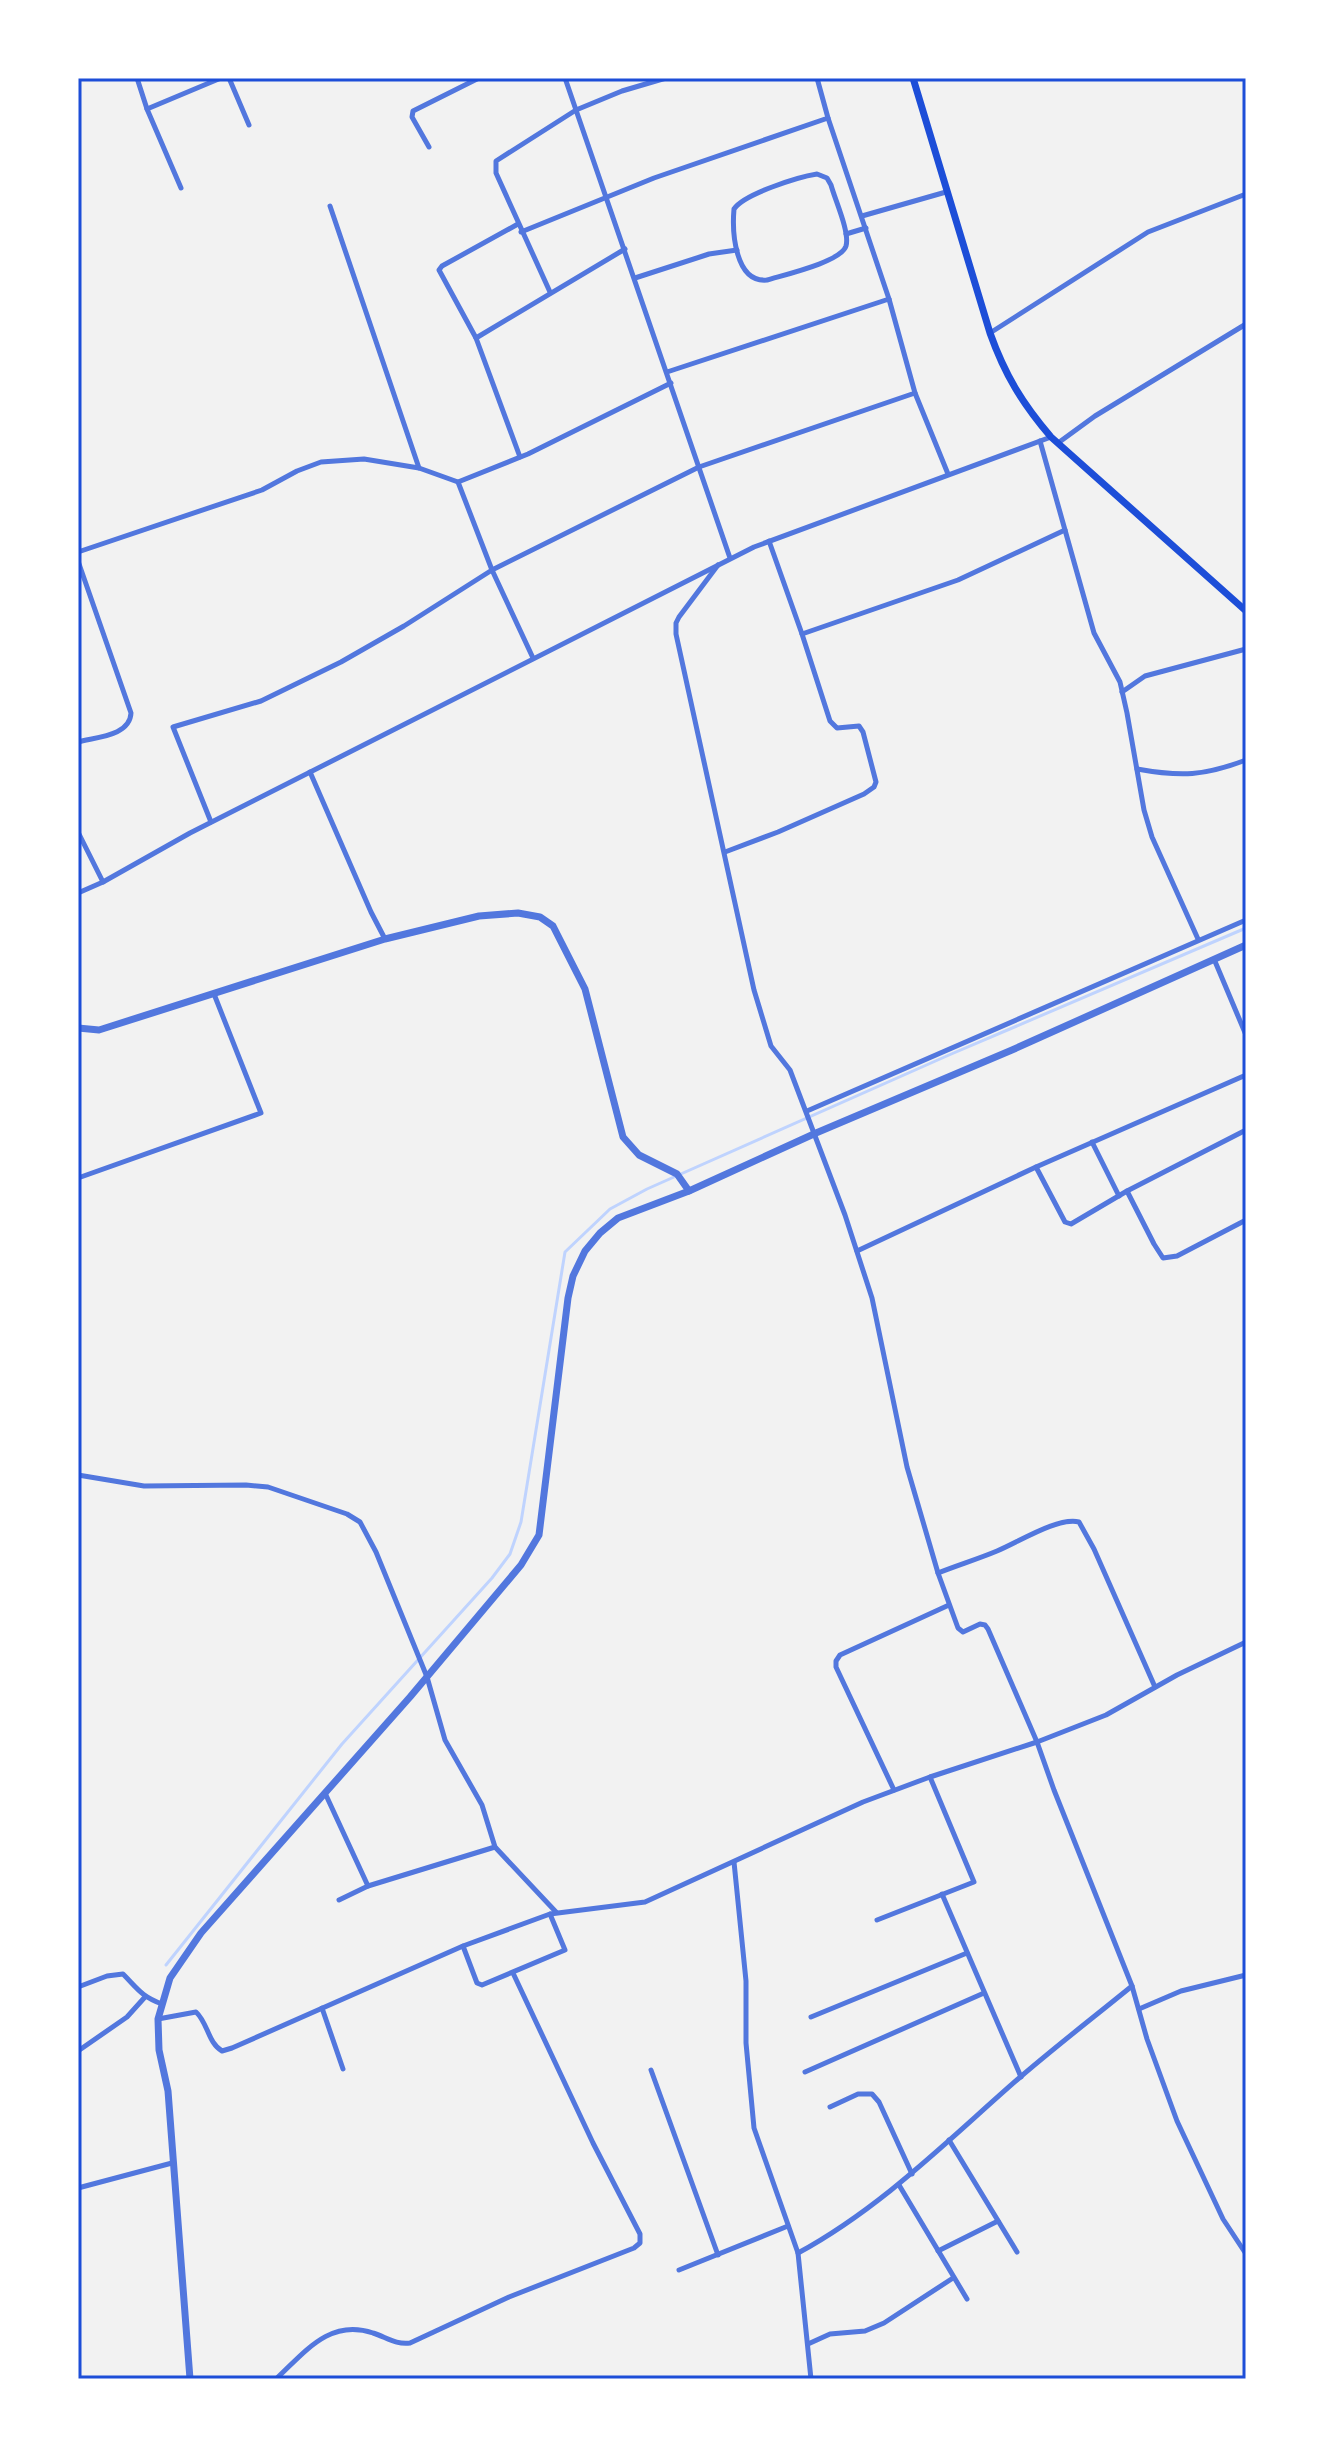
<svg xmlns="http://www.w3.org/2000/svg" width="1324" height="2457" viewBox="0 0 1324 2457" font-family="Manrope,sans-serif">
<rect width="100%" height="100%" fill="#f2f2f2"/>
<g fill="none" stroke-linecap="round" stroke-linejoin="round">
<path stroke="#bfd3fe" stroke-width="3" d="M166,1965L342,1744L492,1578L510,1554L521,1522L565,1252L610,1209L647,1189L949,1055L1246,928"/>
<g stroke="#5277de" stroke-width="5">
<path d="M137,78L147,109L181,188"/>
<path d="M229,78L249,125"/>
<path d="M565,78L730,558"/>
<path d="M147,109L221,78"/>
<path d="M828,118L889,299"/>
<path d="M429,147L412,117L413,111L479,78"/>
<path d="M817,174L827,178L831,185C835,200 850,232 846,246C841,262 783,275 767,280C735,283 732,232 734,209C744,194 798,177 817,174Z"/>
<path d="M330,206L419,468"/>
<path d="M862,216L946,192"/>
<path d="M518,224L442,266L439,270L476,338L520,457"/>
<path d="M521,232L654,178L828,118L817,78"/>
<path d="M846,234L866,228"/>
<path d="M635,278L709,254L737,250"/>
<path d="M550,292L496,173V161L576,110L622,91L666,78"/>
<path d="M990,333L1148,232L1246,194"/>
<path d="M476,338L625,249"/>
<path d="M915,393L948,474"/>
<path d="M1058,443L1095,416L1246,324"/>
<path d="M1065,530L1094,633L1120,682L1127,713L1144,810L1152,837L1198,939"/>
<path d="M78,552L262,490L297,471L321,462L364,459L419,468L458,482"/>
<path d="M78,561L131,713C130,736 96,737 78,742"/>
<path d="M718,565L679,617L676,623V634L754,990L771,1046L790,1070L845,1215L872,1298L907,1467L938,1573L958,1628L963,1632L980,1624L985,1625L988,1629L1037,1742L1054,1790L1132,1986L1147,2039L1177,2121L1223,2219L1246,2254"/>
<path d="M802,634L958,580L1065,530L1040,441"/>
<path d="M533,658L492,570L458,482L528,454L671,383"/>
<path d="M1122,692L1145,676L1246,649"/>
<path d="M1137,769C1181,777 1204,776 1246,760"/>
<path d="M310,772L371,912L385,939"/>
<path d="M211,822L173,727L261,701L341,662L404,626L492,570L699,467L915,393L889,299L667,372"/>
<path d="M78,832L103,882"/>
<path d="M725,852L778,832L864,794L874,787L876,782L863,732L859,726L837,728L830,721L802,634L769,541"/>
<path d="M78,893L103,882L190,833L754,547L1051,437"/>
<path d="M1214,959L1246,1035"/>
<path d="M807,1111L1246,920"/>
<path d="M1092,1142L1119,1196"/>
<path d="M1036,1167L1065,1222L1071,1224L1127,1191L1246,1130"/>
<path d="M78,1178L261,1113L214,994"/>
<path d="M1127,1191L1154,1244L1163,1258L1177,1256L1246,1220"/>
<path d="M857,1251L1036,1167L1246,1075"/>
<path d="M78,1475L144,1486L246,1485L268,1487L347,1514L360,1522L376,1552L427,1677L445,1740L482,1805L495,1847L556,1912"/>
<path d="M938,1573C958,1565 978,1559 997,1551C1019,1542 1057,1517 1079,1522L1094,1549L1155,1687"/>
<path d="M894,1790L836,1667V1661L840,1655L949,1605"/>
<path d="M325,1793L368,1886"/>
<path d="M734,1862L746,1981V2043L754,2128L798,2253L811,2379"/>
<path d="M942,1894L1021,2077"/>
<path d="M339,1900L368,1886L495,1847"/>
<path d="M877,1920L974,1882L930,1777"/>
<path d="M463,1946L477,1983L482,1985L565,1950L550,1914"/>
<path d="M78,1987L107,1976L123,1974C138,1989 141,1996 162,2004"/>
<path d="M322,2008L343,2069"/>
<path d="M1139,2009L1181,1991L1246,1975"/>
<path d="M811,2017L967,1953"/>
<path d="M158,2019L196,2012C208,2023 208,2043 222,2051L232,2048L463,1946L550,1914L645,1902L863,1802L930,1777L1037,1742L1106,1715L1177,1675L1246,1642"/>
<path d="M78,2051L127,2017L145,1997"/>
<path d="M651,2070L718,2255"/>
<path d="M805,2072L984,1993"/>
<path d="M830,2107L858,2094H872L879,2102L912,2174"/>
<path d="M949,2140L1017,2252"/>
<path d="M899,2185L967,2299"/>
<path d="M78,2188L172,2163"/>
<path d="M938,2251L998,2221"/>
<path d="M798,2253C881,2208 947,2141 1018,2079C1055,2047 1094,2017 1132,1986"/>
<path d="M679,2270L788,2226"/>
<path d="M808,2344L830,2334L865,2331L884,2323L953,2278"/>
<path d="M276,2379C305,2352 330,2318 373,2333C386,2337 396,2345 410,2343L509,2297L634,2248L640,2243V2234L593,2143L513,1973"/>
</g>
<g stroke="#5277de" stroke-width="7">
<path d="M78,1028L99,1030L385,939L479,916L518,913L540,917L553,926L585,989L623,1137L639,1155L677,1174L689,1191"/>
<path d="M190,2379L168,2091L159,2050L158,2019L170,1978L201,1933L410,1697L521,1565L539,1535L568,1298L573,1276L585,1251L600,1233L618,1218L689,1191L816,1133L1012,1050L1246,945"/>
</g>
<path stroke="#1d4ed8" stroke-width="7" d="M913,78L990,333C1005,375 1022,403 1051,437L1246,611"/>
</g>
<rect width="1324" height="2457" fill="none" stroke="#ffffff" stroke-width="160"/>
<rect x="80" y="80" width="1164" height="2297" fill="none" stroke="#1d4ed8" stroke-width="3"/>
</svg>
